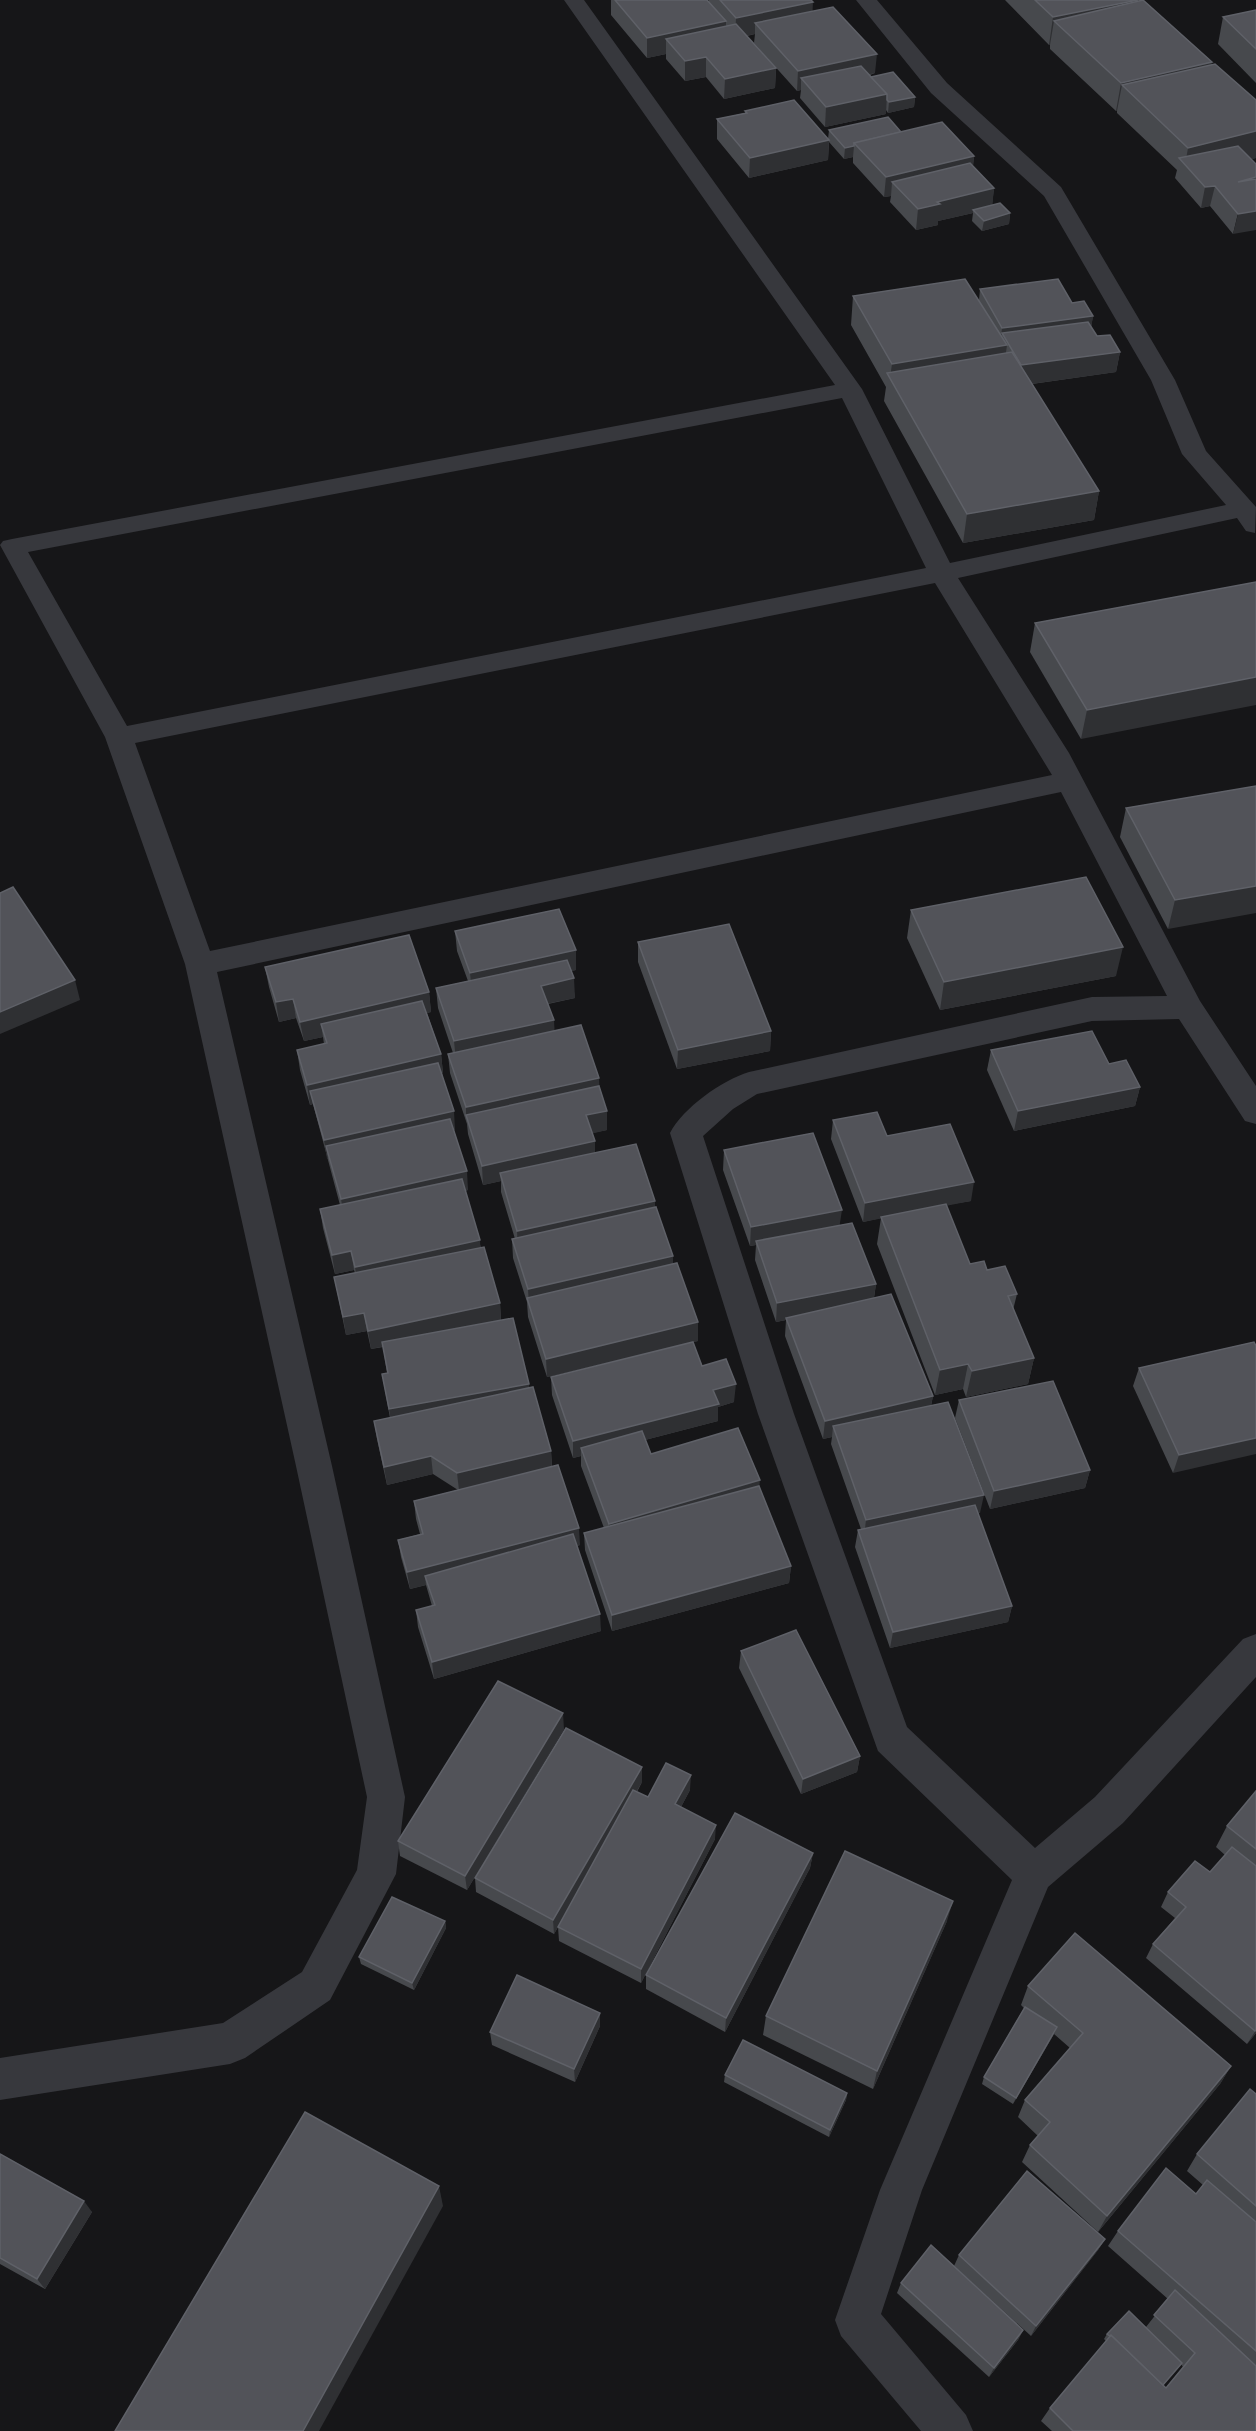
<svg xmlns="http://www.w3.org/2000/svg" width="1256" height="2431" viewBox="0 0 1256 2431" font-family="'Asap Condensed',sans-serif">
<rect width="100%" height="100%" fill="#161618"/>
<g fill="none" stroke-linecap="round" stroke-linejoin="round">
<path fill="#37383d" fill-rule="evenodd" d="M564,0H584L862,389L950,563L1226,505L1182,454L1151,380L1044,196L931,93L856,0H877L947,83L1061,187L1175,380L1206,451L1256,507L1255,533L1246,531L1237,518L958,578L1069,753L1200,1001L1256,1086V1124L1245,1121L1179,1019L1092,1021L757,1094L733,1109L703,1136L794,1414L907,1727L1035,1848L1095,1797L1243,1639L1256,1634V1677L1123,1823L1048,1887L922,2190L881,2314L966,2415L973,2431H921L841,2336L835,2320L880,2190L1012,1880L878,1751L758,1414L670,1133C683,1108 722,1080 749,1072L1092,997L1167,996L1061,792L217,972L332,1466L405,1797L396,1874L330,2000L245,2058L230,2064L0,2100V2058L223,2023L302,1972L357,1870L367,1797L296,1466L185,964L105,737L0,545L3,541L12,539L835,385ZM842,398L926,568L127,726L28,552ZM935,583L1052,775L210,951L135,743Z"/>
</g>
<g fill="#47494d" fill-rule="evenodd">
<path d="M611,0H707L709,2V0H811L812,11L875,73L870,75L871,77L915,97L914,107L888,113L886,110V114L825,127L800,98L801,90L797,91L754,43L755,34L747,36L776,68L775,88L724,99L706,77L685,81L666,59V54L647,58L611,15Z"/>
<path d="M1005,0H1141V1L1212,62L1211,64L1256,100V158L1251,159L1233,234L1210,206L1201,208L1175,178L1177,170L1117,113V111H1116L1050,49V45H1049Z"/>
<path d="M1256,10V83L1218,44L1223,17Z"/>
<path d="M745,111L828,139L829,130L901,132L974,156L973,166L994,188L992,205L1010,213L1009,224L982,231L972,221L973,213L938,221V225L916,230L890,202L891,196L884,197L853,163V157L844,159L829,142L828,160L749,178L717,139V119L745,113Z"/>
<path d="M980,289L1072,303L1093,316L1091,327L1097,336L1120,352L1116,372L1032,384L1099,491L1094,520L963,543L884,401L886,387L851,325L853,296L979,300Z"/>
<path d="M1256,582L1081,739L1030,652L1035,623Z"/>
<path d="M1256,786L1168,929L1120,837L1126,808Z"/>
<path d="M911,910L1116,976L940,1010L907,938Z"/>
<path d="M455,931L576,950V970L571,971L575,998L548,1004L554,1020V1031L600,1089L607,1111V1130L592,1133L595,1141V1153L655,1207L698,1341L693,1342L702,1366L734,1402L718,1407V1421L645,1440L651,1454L759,1486L791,1566L789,1583L612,1631L585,1550L584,1533L604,1528L581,1466V1456L573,1458L552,1395L551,1377L676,1346L547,1377L528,1317L527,1302L513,1258L512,1239H515L501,1192V1181L483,1185L468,1134L467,1124L450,1073L448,1054L453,1053L438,1008L436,988L468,981L457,951Z"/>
<path d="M638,942L771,1031L770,1051L677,1069L638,962Z"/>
<path d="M265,967L429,992L431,1012L427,1013L441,1054L443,1073H442L455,1130H454L468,1190L465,1191L481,1248L500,1303L501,1320L529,1384V1388L551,1451L552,1466L580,1545L577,1546L601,1631L434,1679L418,1627L416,1610L432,1606L426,1585L410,1589L401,1557L398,1540L420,1534L416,1519L414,1501L458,1490L433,1474L387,1485L377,1439L374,1421L390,1418L382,1374L387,1373L383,1347L371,1349L367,1331L346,1335L334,1277L355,1273L354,1270L335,1274L323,1228L320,1209L340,1205L313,1104L310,1105L300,1070L297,1050L324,1044L323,1037L304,1041L296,1018L279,1022L269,987Z"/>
<path d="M991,1050L1109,1064L1140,1087L1135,1106L1014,1131L987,1070Z"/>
<path d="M833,1120L887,1136L971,1201L946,1205L970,1264L987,1270L1017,1294L1013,1310L1034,1358L1028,1384L966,1397L963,1389L935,1395L877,1244L881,1218L863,1222L831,1139Z"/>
<path d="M724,1150L840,1225L876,1284L874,1298L933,1396L931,1406L980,1513H978L1012,1606L1008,1622L890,1648L855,1547L858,1530L861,1529L831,1444L832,1437L823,1439L785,1336L786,1320L776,1322L755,1260L756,1245L750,1246L723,1170Z"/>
<path d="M1254,1342L1173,1473L1133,1386L1139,1368Z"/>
<path d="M959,1400L1090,1470L1085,1488L990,1509L955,1418Z"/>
<path d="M741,1651L860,1756L857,1772L801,1794L739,1668Z"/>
<path d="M564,1729L467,1890L400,1856L398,1841Z"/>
<path d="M642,1782L637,1792L648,1797L690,1790L681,1807L715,1839L641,1983L559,1941L558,1927L565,1915L554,1934L476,1892L475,1878Z"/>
<path d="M1256,1791V2033L1247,2044L1146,1958L1153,1944L1175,1918L1161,1907L1168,1892L1210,1872L1225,1855L1216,1847L1227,1826Z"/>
<path d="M813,1853L810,1868L725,2032L646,1989V1975Z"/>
<path d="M445,1921L446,1928L414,1990L361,1964L359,1957Z"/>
<path d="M947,1921L873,2089L763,2035L766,2016Z"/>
<path d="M1028,1986L1231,2066L1220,2084L1098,2232L1022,2162L1030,2145L1038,2136L1018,2117L1025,2100L1070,2048L1054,2034L1013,2104L982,2084L984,2077L1024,2008L1021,2005Z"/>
<path d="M600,2013V2026L575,2082L492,2045L490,2032Z"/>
<path d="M725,2075L847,2093L846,2100L829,2137L724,2082Z"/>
<path d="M1256,2094V2431H1052L1041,2421L1050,2408L1106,2341L1104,2339L1107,2334L1146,2327L1168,2299L1108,2246L1118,2231L1196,2194L1203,2185L1187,2171L1197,2154ZM1181,2364L1183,2367L1166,2388L1163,2385Z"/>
<path d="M0,2154L92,2212L45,2289L0,2264Z"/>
<path d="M1105,2239L1098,2250L1031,2336L954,2266L959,2255Z"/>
<path d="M901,2283L1023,2330L1018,2340L989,2377L897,2293Z"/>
</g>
<g fill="#2f3033">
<path d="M1138,0H1141L1136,27L1054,21L1050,45H1049L1053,17Z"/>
<path d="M813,2L812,22L755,23V34L735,38L736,18Z"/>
<path d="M726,21V41L666,39V54L647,58V38Z"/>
<path d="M877,54L875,73L810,88L801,78V90L797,91L798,71Z"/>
<path d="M706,57V77L685,81V61Z"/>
<path d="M1212,62L1206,90L1122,85L1117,111H1116L1121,83Z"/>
<path d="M776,68L775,88L724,99L725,79Z"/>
<path d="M887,94L886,114L825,127L826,107Z"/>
<path d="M915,97L914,107L888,113L889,102Z"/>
<path d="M1256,131V158L1193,174L1185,165L1188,148Z"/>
<path d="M829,140L828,160L749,178L750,158Z"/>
<path d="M854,146L853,157L844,159L845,148Z"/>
<path d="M974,156L972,176L892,182L891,196L884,197L886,177Z"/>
<path d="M1215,186L1210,206L1201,208L1205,187Z"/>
<path d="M994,188L992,209L973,210V213L938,221V225L916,230L918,209L937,202Z"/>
<path d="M1256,211V230L1233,234L1238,214Z"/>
<path d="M1010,213L1009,224L982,231L984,221Z"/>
<path d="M1093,316L1090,336L1002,333L1000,346L1007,345L1003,374L890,378L892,364L1000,346L1002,328Z"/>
<path d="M1120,352L1116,372L1017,386L1020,365Z"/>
<path d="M1099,491L1094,520L963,543L967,514Z"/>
<path d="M1256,677V705L1081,739L1087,710Z"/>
<path d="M1256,886V913L1168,929L1175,900Z"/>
<path d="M1123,947L1116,976L940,1010L944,982Z"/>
<path d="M576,950V970L472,992L470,973Z"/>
<path d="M574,978L575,998L541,1005V986Z"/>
<path d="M75,980L80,1000L0,1034V1012Z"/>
<path d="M429,992L431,1012L325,1036L321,1024L323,1037L304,1041L300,1022Z"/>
<path d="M293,999L296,1018L279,1022L276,1002Z"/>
<path d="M554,1020L555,1039L456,1061L454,1041Z"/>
<path d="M771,1031L770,1051L677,1069L678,1050Z"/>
<path d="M441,1054L443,1073L314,1104L310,1091L313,1104L310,1105L307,1085Z"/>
<path d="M599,1078L600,1097L466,1116V1107Z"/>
<path d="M1140,1087L1135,1106L1014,1131L1018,1111Z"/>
<path d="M454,1111L455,1130L329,1158L326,1146L328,1159H327L324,1140Z"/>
<path d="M607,1111V1130L586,1135V1115Z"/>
<path d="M595,1141V1160L500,1173L501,1181L483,1185L482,1166Z"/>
<path d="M467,1171L468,1190L344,1218L341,1199Z"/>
<path d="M974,1182L971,1201L863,1222L865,1203Z"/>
<path d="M655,1201V1220L518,1249L517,1231Z"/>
<path d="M842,1210L839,1229L756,1241V1245L750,1246L751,1227Z"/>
<path d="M480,1240L481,1259L358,1286L355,1267Z"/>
<path d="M351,1251L354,1270L335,1274L332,1255Z"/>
<path d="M673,1256V1275L529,1304L528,1289Z"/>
<path d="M876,1284L873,1303L786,1318V1320L776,1322L777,1303Z"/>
<path d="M500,1303L501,1322L371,1349L368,1331Z"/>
<path d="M364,1313L367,1331L346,1335L343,1317Z"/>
<path d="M698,1322V1341L547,1377L546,1359Z"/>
<path d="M1034,1358L1028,1384L966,1397L972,1371Z"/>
<path d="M968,1364L963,1389L935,1395L940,1370Z"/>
<path d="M529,1384L530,1402L392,1427L389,1409Z"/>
<path d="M736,1384L734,1402L718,1407V1421L583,1456L581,1448V1456L573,1458V1441L713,1390Z"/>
<path d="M933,1396L929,1414L833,1426L832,1437L823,1439L825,1421Z"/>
<path d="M1256,1438V1454L1173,1473L1179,1455Z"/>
<path d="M551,1451L552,1469L459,1490L457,1473Z"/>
<path d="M431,1456L433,1474L387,1485L384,1467Z"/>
<path d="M1090,1470L1085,1488L990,1509L994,1491Z"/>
<path d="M760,1480L758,1498L609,1542V1524Z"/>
<path d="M984,1495L980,1513L864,1537L866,1520Z"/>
<path d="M579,1528L580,1545L428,1584L425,1576L426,1585L410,1589L407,1572Z"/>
<path d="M791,1566L789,1583L612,1631V1615Z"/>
<path d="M1012,1606L1008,1622L890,1648L893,1632Z"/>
<path d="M600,1614L601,1631L434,1679L432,1662Z"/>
<path d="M563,1713L564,1729L467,1890L465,1876Z"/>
<path d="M860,1756L857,1772L801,1794L803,1779Z"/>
<path d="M642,1767V1782L554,1934L553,1920Z"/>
<path d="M691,1775L690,1790L674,1820L675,1804Z"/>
<path d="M716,1825L715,1839L641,1983V1969Z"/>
<path d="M813,1853L810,1868L725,2032L726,2018Z"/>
<path d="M953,1901L947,1921L873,2089L877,2071Z"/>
<path d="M445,1921L446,1928L414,1990L412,1983Z"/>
<path d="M600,2013V2026L575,2082L574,2069Z"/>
<path d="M1057,2027L1054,2034L1013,2104L1016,2098Z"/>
<path d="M1256,2030V2033L1247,2044Z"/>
<path d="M1231,2066L1220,2084L1098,2232L1107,2216Z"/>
<path d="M847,2093L846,2100L829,2137L830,2130Z"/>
<path d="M439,2186L443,2206L319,2431H303Z"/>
<path d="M84,2201L92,2212L45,2289L37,2279Z"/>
<path d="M1105,2239L1098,2250L1031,2336L1036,2326Z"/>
<path d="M1023,2330L1018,2340L989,2377L994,2368Z"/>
</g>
<g fill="#525359" stroke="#5f6168" stroke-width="1.5">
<path d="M615,0H707L726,21L647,38Z"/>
<path d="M720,0H811L813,2L736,18Z"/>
<path d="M1035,0H1138L1053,17Z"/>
<path d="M1143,0L1212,62L1121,83L1054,21Z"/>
<path d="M833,7L877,54L798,71L755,23Z"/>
<path d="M1256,10V49L1223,17Z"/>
<path d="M736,24L776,68L725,79L706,57L685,61L666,39Z"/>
<path d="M1215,64L1256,100V131L1188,148L1122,85Z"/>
<path d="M861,66L887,94L826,107L801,78Z"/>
<path d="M893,72L915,97L889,102L887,100V94L871,77Z"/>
<path d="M794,100L829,140L750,158L717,119L747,113L745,111Z"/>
<path d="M888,117L901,132L854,143V146L845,148L829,130Z"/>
<path d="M942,122L974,156L886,177L854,143Z"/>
<path d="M1238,146L1256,164V177L1238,182L1256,179V211L1238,214L1215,186L1205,187L1179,158Z"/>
<path d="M970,163L994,188L937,202L940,204L918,209L892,182Z"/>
<path d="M1000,203L1010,213L984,221L973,210Z"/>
<path d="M965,279L1007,345L892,364L853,296Z"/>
<path d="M1058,279L1072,303L1084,301L1093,316L1002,328L980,289Z"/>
<path d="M1088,322L1097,336L1110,335L1120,352L1021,365L1002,333Z"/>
<path d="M1012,352L1099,491L967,514L887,373Z"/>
<path d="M1256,582V677L1087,710L1035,623Z"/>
<path d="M1256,786V886L1175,900L1126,808Z"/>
<path d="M1086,877L1123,947L944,982L911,910Z"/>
<path d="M13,887L75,980L0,1012V893Z"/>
<path d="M559,909L576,950L470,973L455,931Z"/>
<path d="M729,924L771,1031L678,1050L638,942Z"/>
<path d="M409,935L429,992L300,1022L293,999L276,1002L265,967Z"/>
<path d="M567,960L574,978L541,986L554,1020L454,1041L436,988Z"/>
<path d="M422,1001L441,1054L307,1085L297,1050L327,1043L321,1024Z"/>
<path d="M581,1025L599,1078L466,1107L448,1054Z"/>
<path d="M1092,1031L1109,1064L1126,1060L1140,1087L1018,1111L991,1050Z"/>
<path d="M438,1063L454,1111L324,1140L310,1091Z"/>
<path d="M599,1086L607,1111L586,1115L595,1141L482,1166L466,1115Z"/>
<path d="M877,1112L887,1136L950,1124L974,1182L865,1203L833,1120Z"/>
<path d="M450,1119L467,1171L341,1199L326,1146Z"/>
<path d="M813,1133L842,1210L751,1227L724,1150Z"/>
<path d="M636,1144L655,1201L517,1231L500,1173Z"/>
<path d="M462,1179L480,1240L355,1267L351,1251L332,1255L320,1209Z"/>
<path d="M946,1204L970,1264L984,1261L987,1270L1005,1266L1017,1294L1008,1296L1034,1358L972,1371L968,1364L940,1370L881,1217Z"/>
<path d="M656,1207L673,1256L528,1289L512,1239Z"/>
<path d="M852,1223L876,1284L777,1303L756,1241Z"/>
<path d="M484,1247L500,1303L368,1331L364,1313L343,1317L334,1277Z"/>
<path d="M677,1263L698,1322L546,1359L527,1298Z"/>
<path d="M891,1294L933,1396L825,1421L786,1318Z"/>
<path d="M513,1318L529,1384L389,1409L382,1374L388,1373L382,1342Z"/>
<path d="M693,1342L702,1366L726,1359L736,1384L713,1390L719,1404L573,1441L551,1377Z"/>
<path d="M1254,1342L1256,1346V1438L1179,1455L1139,1368Z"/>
<path d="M1053,1381L1090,1470L994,1491L959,1400Z"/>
<path d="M533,1387L551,1451L457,1473L431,1456L384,1467L374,1421Z"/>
<path d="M948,1402L984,1495L866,1520L833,1426Z"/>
<path d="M738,1428L760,1480L609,1524L581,1448L642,1431L651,1454Z"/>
<path d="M558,1465L579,1528L407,1572L398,1540L423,1534L414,1501Z"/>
<path d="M759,1486L791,1566L612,1615L584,1533Z"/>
<path d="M975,1505L1012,1606L893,1632L858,1530Z"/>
<path d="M573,1534L600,1614L432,1662L416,1610L435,1605L425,1576Z"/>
<path d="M796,1630L860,1756L803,1779L741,1651Z"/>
<path d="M498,1681L563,1713L465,1876L398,1841Z"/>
<path d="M566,1728L642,1767L553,1920L475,1878Z"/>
<path d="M666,1763L691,1775L675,1804L716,1825L641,1969L558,1927L633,1790L648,1797Z"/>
<path d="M1256,1791V1849L1227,1826Z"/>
<path d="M735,1813L813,1853L726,2018L646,1975Z"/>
<path d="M1232,1847L1256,1866V2030L1255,2031L1153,1944L1186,1907L1168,1892L1195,1861L1210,1872Z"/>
<path d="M845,1851L953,1901L877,2071L766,2016Z"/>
<path d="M392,1897L445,1921L412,1983L359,1957Z"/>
<path d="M1075,1933L1231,2066L1107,2216L1030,2145L1050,2122L1025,2100L1083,2033L1028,1986Z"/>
<path d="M517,1975L600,2013L574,2069L490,2032Z"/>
<path d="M1025,2007L1057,2027L1016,2098L984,2077Z"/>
<path d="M743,2040L847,2093L830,2130L725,2075Z"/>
<path d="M1250,2089L1256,2094V2206L1197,2154Z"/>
<path d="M305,2112L439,2186L303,2431H115Z"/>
<path d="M0,2154L84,2201L37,2279L0,2258Z"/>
<path d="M1166,2168L1196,2194L1207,2180L1256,2222V2351L1118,2231Z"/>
<path d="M1027,2171L1105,2239L1036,2326L959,2255Z"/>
<path d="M931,2245L1023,2330L994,2368L901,2283Z"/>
<path d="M1175,2290L1256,2366V2431H1073L1050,2408L1111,2335L1166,2388L1195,2353L1154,2315Z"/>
<path d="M1129,2311L1182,2363L1163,2385L1111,2335L1110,2336L1107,2334Z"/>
</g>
</svg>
